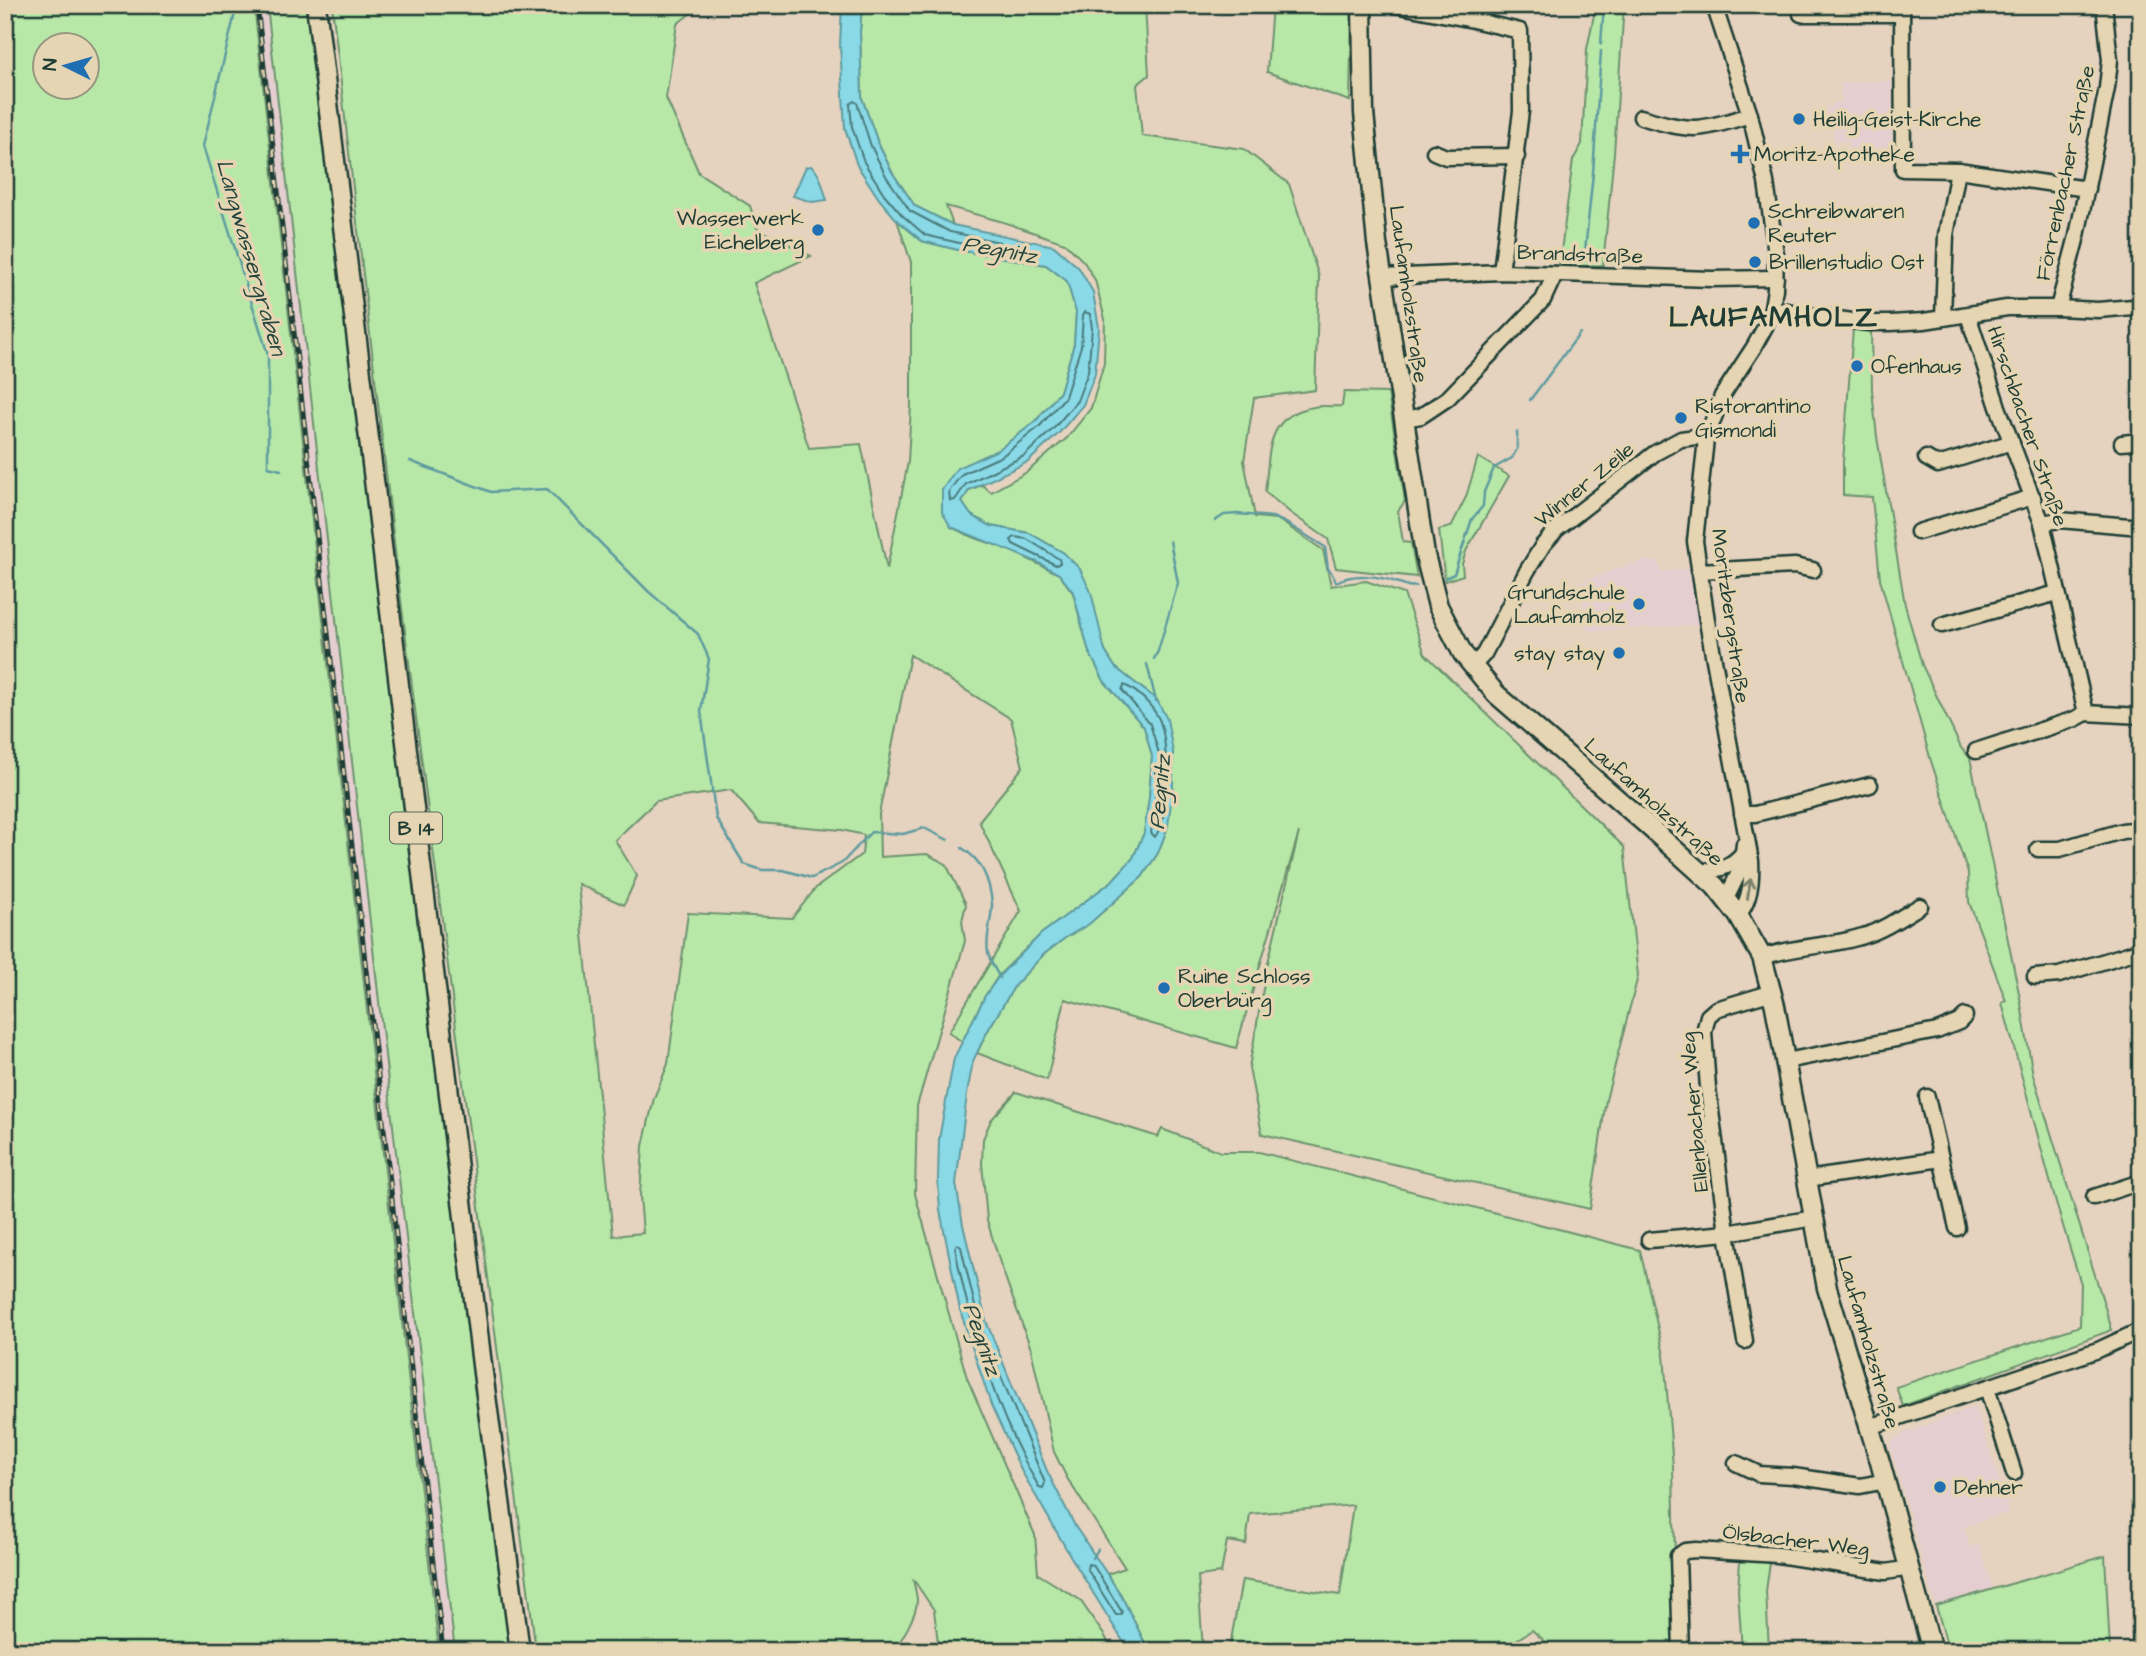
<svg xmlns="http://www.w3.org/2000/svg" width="2146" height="1656" viewBox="0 0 2146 1656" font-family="'Architects Daughter',sans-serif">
<rect width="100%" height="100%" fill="#e5d2bf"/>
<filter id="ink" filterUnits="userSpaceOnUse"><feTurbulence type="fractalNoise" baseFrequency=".0143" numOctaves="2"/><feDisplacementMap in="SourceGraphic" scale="14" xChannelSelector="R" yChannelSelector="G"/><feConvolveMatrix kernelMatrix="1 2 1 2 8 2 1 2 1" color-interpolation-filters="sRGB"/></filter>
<g filter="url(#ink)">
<g fill="#e4cecf">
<path d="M254,5H267L395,1144L455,1651H439Z"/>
<path d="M1892,81V147L1848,148L1849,141H1834V120H1827L1825,108L1833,107V103H1841V83Z"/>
<path d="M1646,560L1659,562L1661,572L1688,568L1699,625L1588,631L1580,582L1631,564Z"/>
<path d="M1975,1406L2009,1512L1964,1527L1970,1547L1979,1544L1993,1589L1936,1606L1890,1446L1896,1437Z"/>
</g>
<g fill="#b8e8a8" stroke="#6c926e" stroke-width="2" fill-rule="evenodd">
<path d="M5,5H254L439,1651H5ZM46,46H88V88H46Z"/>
<path d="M267,5H307L511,1651H455L395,1144Z"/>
<path d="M332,5H652L653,8L663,5H701L677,24L666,98L699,173L750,206L757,228L811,256L754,283L809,448L861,444L887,569L908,462L911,405V262L897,220L922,241L958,250L1046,265L1067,281L1076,312L1074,344L1060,392L1035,422L998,450L975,460L951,527L972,537L1005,548L1059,574L1073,593L1089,652L1104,681L1144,727L1152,756L1149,798L1144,833L1133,858L1111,882L1041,934L999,975L985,996L962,1042L949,1032L1021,911L979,821L1023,767L1011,719L910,655L879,814L880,857L927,854L946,864L966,904L962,921L965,941L917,1106L915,1194L967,1378L1035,1535L1038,1574L1080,1600L1106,1638L1110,1651H939L934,1610L913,1579C914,1586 917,1594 917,1601C917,1613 901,1644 891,1651H536L398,577ZM731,790L759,823L842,830L864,835L862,854L816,888L792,918L688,913L668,1064L654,1098L643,1146L640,1196L643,1233L613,1236L578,884L624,905L637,876L615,840L656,801Z"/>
<path d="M862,5H1145L1149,75L1137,85L1142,136L1244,149L1289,184L1319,277L1315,390L1254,398L1244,461L1255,517L1277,519L1323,550L1331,586L1366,581L1404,594L1425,654L1624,847L1638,976L1606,1100L1590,1209L1262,1134L1249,1068L1267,967L1299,832L1236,1048L1065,999L1047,1080L977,1053L987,1032L1015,985L1043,955L1065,938L1089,924L1142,877L1158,853L1168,826L1157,700L1115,667L1105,651L1098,628L1064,553L1029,533L991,526L971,515L962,502L969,490L982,485L991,492L1027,472L1067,438L1091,408L1104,363L1105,319L1095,280L1084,262L1065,243L1003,222L946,206L953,225L915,206L892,172L878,143L862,98L860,32Z"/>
<path d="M1272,5H1352L1350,101L1267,72Z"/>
<path d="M1596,5H1624L1614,153L1603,265L1559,267L1573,160L1582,144L1587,49Z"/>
<path d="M1853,329H1871L1872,390L1877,437L1905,605L1922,665L1961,748L1970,758L2020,998L2033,1075L2112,1330L1903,1406L1896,1387L2080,1326L2081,1284L2056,1203L2002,1003L2006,1001L1969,902L1968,873L1931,761L1880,579L1872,497L1843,495V462Z"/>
<path d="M1344,392L1388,393L1405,501L1398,511L1403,542L1411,543L1417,577L1336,568L1328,539L1292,514L1265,492C1270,452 1265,415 1314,407C1323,405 1333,407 1342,406Z"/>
<path d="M1478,457L1509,476L1466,551L1462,564L1463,575L1445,581L1439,530L1451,527L1466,497Z"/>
<path d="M1016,1092L1158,1137L1162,1129L1221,1152H1259L1640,1250L1664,1355L1673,1467L1677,1651H1556L1532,1630L1499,1651H1229L1242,1580L1340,1595L1353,1505L1250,1514L1246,1544L1227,1541L1221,1573L1198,1576L1203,1651H1149L1121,1595L1107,1574L1125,1568L1067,1478L1054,1452L1031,1349L1000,1263L987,1220L982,1163L983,1139L991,1120Z"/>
<path d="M2105,1556L2110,1651H1949L1936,1606Z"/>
<path d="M1740,1561L1770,1562L1766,1591L1769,1651H1742L1738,1590Z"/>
</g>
<g fill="#8ad9e7" stroke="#5f9b9f" stroke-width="2">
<path d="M842,5H862L860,32L862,98L878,143L892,172L915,206L953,225L1054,246L1079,268L1093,292L1099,328L1095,374L1083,405L1059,433L1028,462L969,490L962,502L971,515L991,526L1029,533L1064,553L1080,569L1091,592L1105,651L1115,667L1157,700L1167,719L1173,752V786L1168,826L1158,853L1142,877L1089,924L1065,938L1043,955L1015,985L987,1032L973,1061L967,1094L956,1184L963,1225L986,1321L1034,1439L1047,1471L1075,1526L1121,1595L1149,1651H1129L1071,1557L1021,1470L991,1405L960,1310L940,1210L938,1180L939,1139L954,1058L985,996L999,976L1041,934L1111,882L1133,858L1144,833L1149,798L1152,756L1144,727L1104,681L1089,652L1073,592L1059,574L1037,562L951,527L942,512V490L957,468L998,450L1035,422L1060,392L1074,344L1076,312L1067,281L1046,265L958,250L922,241L897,220L879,199L857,165L845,128L840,45Z"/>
<path d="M811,166C821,173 823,189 827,200L812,202L793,196L804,171L806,167Z"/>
</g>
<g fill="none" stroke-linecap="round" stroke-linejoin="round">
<g stroke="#4a7b7c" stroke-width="2">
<path d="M854,101L857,103L871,146L886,176L910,211L950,232L1000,242L1002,245L1001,248L959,243L925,235L902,215L884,194L864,162L852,127L850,104Z"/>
<path d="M1085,312L1090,314L1092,328L1088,372L1077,401L1054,428L1024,456L966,484L955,500L950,501L949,491L962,474L1002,456L1039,427L1065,397L1081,346L1083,315Z"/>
<path d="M1015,537L1027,539L1059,559L1060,563L1056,565L1013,544L1011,540Z"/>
<path d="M1124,685C1138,691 1152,705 1159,719C1169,741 1170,817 1155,837L1151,833L1160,757L1150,724L1122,690Z"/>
<path d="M957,1244L961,1247L979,1323L1045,1483L1043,1488L1039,1487C996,1414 971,1331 955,1248Z"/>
<path d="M1088,1564L1093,1565L1122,1612L1120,1615H1116L1087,1569Z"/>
</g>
<g stroke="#5f9b9f" stroke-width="2.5">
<path d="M237,5L203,146L268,355V467L281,470"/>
<path d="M1601,44L1604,5"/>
<path d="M1584,261L1593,173L1601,51"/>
<path d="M1530,400L1580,333"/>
<path d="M410,461L491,492L547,489L649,592L698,634L709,659L701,711L716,818L744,864L762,870H783L812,878L842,863L871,832L903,834L924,828L948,840"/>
<path d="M1215,521L1224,515L1238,514L1272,517L1286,523L1325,547L1328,569L1331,572L1336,582C1355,572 1380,576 1399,583C1407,585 1409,588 1416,586"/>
<path d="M1445,578L1454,574L1472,519L1483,506L1484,492L1494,468L1512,458L1517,449V432"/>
<path d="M1154,659L1158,651L1178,583L1170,541"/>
<path d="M1147,664L1156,701"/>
<path d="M962,848C982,860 990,880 992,904C992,920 985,937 988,953C990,962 996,971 1000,978"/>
<path d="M1093,1558L1098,1549"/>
</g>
<defs>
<g id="minor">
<path d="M1395,5L1473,20L1520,31L1521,111L1501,272"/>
<path d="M1714,5L1750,115L1766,182L1776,254L1775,289L1772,308L1765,327L1754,347L1722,396L1706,439L1695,541L1708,627L1751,861C1752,879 1751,901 1738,915"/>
<path d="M1902,5L1903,169L1958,170L2087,189"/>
<path d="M1801,14H1902"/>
<path d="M1641,117C1658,122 1677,128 1695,128C1714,127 1733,120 1750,115"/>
<path d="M1434,152L1446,157L1517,156"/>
<path d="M1382,277L1501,272L1711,279L1776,278"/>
<path d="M1772,308L1807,315L1868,323H1891L1924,321L2007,308H2058L2098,310L2133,307L2141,304"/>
<path d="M2058,308L2077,236L2107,88L2110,60L2104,5"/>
<path d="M1968,315L1998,407L2042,523L2086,713"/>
<path d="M1943,318L1946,235L1958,170"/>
<path d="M1404,419L1421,416L1448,398L1543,300L1555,274"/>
<path d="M2122,443L2141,441"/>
<path d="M1926,458L1938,465L2012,442"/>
<path d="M2042,523L2060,520L2141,527"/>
<path d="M1918,532L2033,497"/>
<path d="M1699,571L1795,566L1813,570"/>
<path d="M1942,625L2057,593"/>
<path d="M1472,667L1484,654L1527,571L1543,545L1557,529L1655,453L1681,439L1696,437L1706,439"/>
<path d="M1976,751L2075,719L2086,713L2141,716"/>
<path d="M1742,814H1755L1870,785"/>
<path d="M2038,849H2060L2122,831L2141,829"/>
<path d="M1699,871C1717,871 1730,868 1742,854"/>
<path d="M1726,899L1741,868L1744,844"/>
<path d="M1762,957C1794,946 1830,947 1863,936C1883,930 1902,917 1920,906"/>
<path d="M2035,977L2059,975L2141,950"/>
<path d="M1786,1061L1937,1031L1959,1022L1965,1016"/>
<path d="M1927,1097L1957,1228"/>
<path d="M1807,1179L1941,1159"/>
<path d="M2094,1197L2141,1182"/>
<path d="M1649,1240L1727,1233L1814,1218"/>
<path d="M1745,1341L1727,1233L1708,1088L1704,1032L1708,1016L1716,1009L1773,992"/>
<path d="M1987,1388L2014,1473"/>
<path d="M1870,1427L2098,1350L2141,1330"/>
<path d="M1736,1463L1759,1474L1793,1476L1860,1486L1886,1481"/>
<path d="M1681,1651L1678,1556L1685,1551L1696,1550L1778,1555L1886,1572L1910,1568"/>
</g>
<g id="major">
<path d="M316,5L483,1373L520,1651"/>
<path d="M1362,5L1364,113L1377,243L1425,555L1438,606L1463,654L1496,694L1645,823L1715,886L1738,915L1762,957L1775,1006L1827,1288L1880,1462L1932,1651"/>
</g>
</defs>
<use href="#minor" stroke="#1f3d34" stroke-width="19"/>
<use href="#major" stroke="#1f3d34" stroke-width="23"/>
<use href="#minor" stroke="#e6d5b2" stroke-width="14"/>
<use href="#major" stroke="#e6d5b2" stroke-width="18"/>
<defs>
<path id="rail" d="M257,5L443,1651"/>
</defs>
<use href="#rail" stroke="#1f3d34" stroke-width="5"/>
<use href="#rail" stroke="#e6d5b2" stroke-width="2.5" stroke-dasharray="8" stroke-linecap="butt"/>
</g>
<defs><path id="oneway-shaft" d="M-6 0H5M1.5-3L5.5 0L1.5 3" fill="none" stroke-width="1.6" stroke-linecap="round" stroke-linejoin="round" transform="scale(1.75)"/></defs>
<use stroke="#79816d" href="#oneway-shaft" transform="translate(1749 889) rotate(-81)"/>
</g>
<g fill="#1f6fb2" stroke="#e6d5b2" stroke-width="2.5">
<circle cx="1799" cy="119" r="7"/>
<path d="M1736.5 143.5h7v7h7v7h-7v7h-7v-7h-7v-7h7z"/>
<circle cx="1754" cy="223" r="7"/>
<circle cx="818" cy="230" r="7"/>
<circle cx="1755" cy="262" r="7"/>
<circle cx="1857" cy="366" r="7"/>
<circle cx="1681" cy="418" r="7"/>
<circle cx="1639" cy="604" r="7"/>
<circle cx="1619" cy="653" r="7"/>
<circle cx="1164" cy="988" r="7"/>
<circle cx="1940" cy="1487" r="7"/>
</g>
<g text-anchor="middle" stroke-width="7" stroke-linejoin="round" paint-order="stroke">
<rect fill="#e6d5b2" stroke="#5b6b5a" stroke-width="2" x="390" y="812.5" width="52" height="31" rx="5"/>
<g font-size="19" font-weight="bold" fill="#1f3d34">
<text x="416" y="835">B 14</text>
</g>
<g font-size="21" fill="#1f3d34" stroke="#e6d5b2" text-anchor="start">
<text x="1813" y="126">Heilig-Geist-Kirche</text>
<text x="1754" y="161">Moritz-Apotheke</text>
<text x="1768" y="218">Schreibwaren<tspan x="1768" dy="24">Reuter</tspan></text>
<text x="804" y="225" text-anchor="end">Wasserwerk<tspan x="804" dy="24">Eichelberg</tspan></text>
<text x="1769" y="269">Brillenstudio Ost</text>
<text x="1871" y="373">Ofenhaus</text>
<text x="1695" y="413">Ristorantino<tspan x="1695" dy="24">Gismondi</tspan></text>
<text x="1625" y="599" text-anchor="end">Grundschule<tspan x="1625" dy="24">Laufamholz</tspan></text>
<text x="1605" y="660" text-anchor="end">stay stay</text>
<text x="1178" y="983">Ruine Schloss<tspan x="1178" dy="24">Oberbürg</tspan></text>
<text x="1954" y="1494">Dehner</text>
</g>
<g font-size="21" fill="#1f3d34" stroke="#e6d5b2">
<text transform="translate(2065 173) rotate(-78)" y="7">Förrenbacher Straße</text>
<text transform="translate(1580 254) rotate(2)" y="7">Brandstraße</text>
<text transform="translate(1409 294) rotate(82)" y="7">Laufamholzstraße</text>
<text transform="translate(2028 426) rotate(71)" y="7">Hirschbacher Straße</text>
<text transform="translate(1584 484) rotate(-39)" y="7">Winner Zeile</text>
<text transform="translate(1731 616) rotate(82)" y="7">Moritzbergstraße</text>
<text transform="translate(1654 802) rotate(42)" y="7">Laufamholzstraße</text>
<text transform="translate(1694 1112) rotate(-95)" y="7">Ellenbacher Weg</text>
<text transform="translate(1869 1342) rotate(74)" y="7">Laufamholzstraße</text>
<text transform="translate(1796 1540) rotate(7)" y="7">Ölsbacher Weg</text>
</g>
<g font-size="23" font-style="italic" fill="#24453d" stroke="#e6d5b2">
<text transform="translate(1000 249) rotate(10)" y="8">Pegnitz</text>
<text transform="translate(252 257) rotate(74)" y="8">Langwassergraben</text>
<text transform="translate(1159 792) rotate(-85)" y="8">Pegnitz</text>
<text transform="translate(983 1339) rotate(71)" y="8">Pegnitz</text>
</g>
<g font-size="28" font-weight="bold" letter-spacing="2" fill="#1f3d34" stroke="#e6d5b2">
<text x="1774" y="326">LAUFAMHOLZ</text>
</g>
</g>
<rect width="2146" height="1656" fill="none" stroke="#e6d5b2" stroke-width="28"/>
<rect x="14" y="14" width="2118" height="1628" fill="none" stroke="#1f3d34" stroke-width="2.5" filter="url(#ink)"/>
<g transform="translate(66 66) rotate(275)"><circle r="33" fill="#e6d5b2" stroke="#969880" stroke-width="2"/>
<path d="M0-5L12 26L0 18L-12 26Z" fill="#1f6fb2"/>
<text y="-10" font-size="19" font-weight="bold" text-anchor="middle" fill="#1f3d34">N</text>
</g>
</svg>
